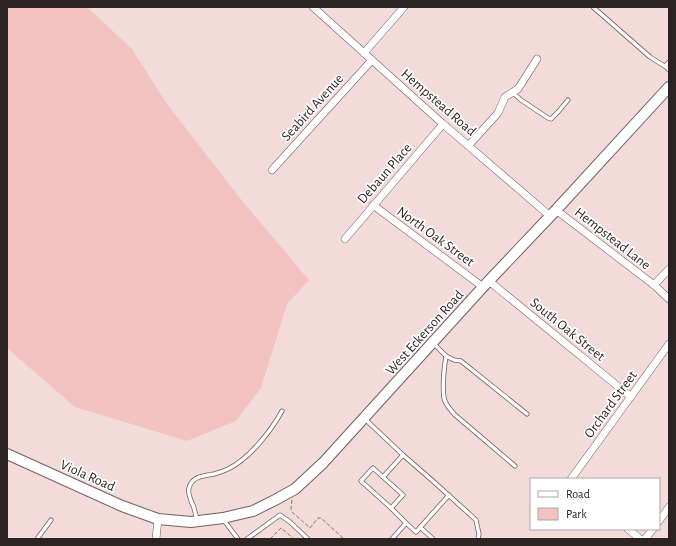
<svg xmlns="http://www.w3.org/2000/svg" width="676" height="546" viewBox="0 0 676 546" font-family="'Alegreya Sans',sans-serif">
<rect width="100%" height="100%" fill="#f3dbda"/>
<path fill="#f2c3c1" d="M7,7H87L132,49L167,104L243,202L309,280L287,304L261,388L236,421L187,441L75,407L7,348Z"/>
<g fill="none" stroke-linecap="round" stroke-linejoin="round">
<defs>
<g id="lane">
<path d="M593,7L650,57L666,67L669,70"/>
<path d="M665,66L669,62"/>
<path d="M512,92L521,100L548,118L551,119L558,112L568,100"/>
<path d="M434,344L446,356C444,369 442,385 444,398C445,404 450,409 454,414L515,466"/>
<path d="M446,356L454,360L461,361L527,414"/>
<path d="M365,419L403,455L434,482L476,520L479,534L478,539"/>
<path d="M383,477L373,468L361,481L391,508"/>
<path d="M223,519L238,539"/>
<path d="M197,520C196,516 195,512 194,508C192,502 187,494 189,488C192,476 204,476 214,474C218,473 224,471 228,469C249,459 271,431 282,411"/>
<path d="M406,523L416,532L449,495"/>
<path d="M420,527L433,539"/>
<path d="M37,539L51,520"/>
<path d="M247,539L280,515L290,522L308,539"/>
<path d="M392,539L406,523L391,508L403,495L383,477L403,455"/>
</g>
<g id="street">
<path d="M313,7L443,124L550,216"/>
<path d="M364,53L404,7"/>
<path d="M469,145L498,113L505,97L518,89L537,59"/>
<path d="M272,170L372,60"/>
<path d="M373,205L483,287"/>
<path d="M556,210L654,285L669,299"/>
<path d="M345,239L443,124"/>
<path d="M489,281L631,397"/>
<path d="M654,285L669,269"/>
<path d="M571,479L669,344"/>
<path d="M659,521L669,507"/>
<path d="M628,529L640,539"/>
<path d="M156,539L158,519"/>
<path d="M645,539L653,529"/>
</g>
<path id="secondary" d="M7,454L122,506L158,519L191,522L223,518L253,511L275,500L295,489L323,463L483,287L556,210L669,87"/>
</defs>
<use href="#lane" stroke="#735f5e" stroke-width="5"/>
<use href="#street" stroke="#735f5e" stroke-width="8"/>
<use href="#secondary" stroke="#735f5e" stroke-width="12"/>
<g stroke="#877776" stroke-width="1" stroke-dasharray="4 2" stroke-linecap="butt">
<path d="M292,500L291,509L292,512L309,527L310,528L318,518H321L344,539"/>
<path d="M270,539L281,528L294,539"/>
</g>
<use href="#lane" stroke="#fff" stroke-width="3.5"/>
<use href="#street" stroke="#fff" stroke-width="7"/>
<use href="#secondary" stroke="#fff" stroke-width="10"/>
</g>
<g text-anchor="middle" stroke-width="3.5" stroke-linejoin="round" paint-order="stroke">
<g font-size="14" fill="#2c2423" stroke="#fff">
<text transform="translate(439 102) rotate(41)" y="5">Hempstead Road</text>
<text transform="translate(312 107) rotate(-48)" y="5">Seabird Avenue</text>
<text transform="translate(384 173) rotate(-49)" y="5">Debaun Place</text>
<text transform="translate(436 236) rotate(36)" y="5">North Oak Street</text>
<text transform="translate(613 238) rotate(38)" y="5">Hempstead Lane</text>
<text transform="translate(568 329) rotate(39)" y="5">South Oak Street</text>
<text transform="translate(424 332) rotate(-48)" y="5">West Eckerson Road</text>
<text transform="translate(610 404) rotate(-54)" y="5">Orchard Street</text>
<text transform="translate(88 475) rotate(24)" y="5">Viola Road</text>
</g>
</g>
<rect width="676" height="546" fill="none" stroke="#2c2423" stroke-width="16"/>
<rect x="530" y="478" width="130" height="52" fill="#ffffff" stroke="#aba7a7"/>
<rect x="538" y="491" width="20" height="6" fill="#ffffff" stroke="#aba7a7"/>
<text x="566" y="498" font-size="12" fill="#2c2423">Road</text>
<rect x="538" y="508" width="20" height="12" fill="#f2c3c1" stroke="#aba7a7"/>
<text x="566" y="518" font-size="12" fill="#2c2423">Park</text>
</svg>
